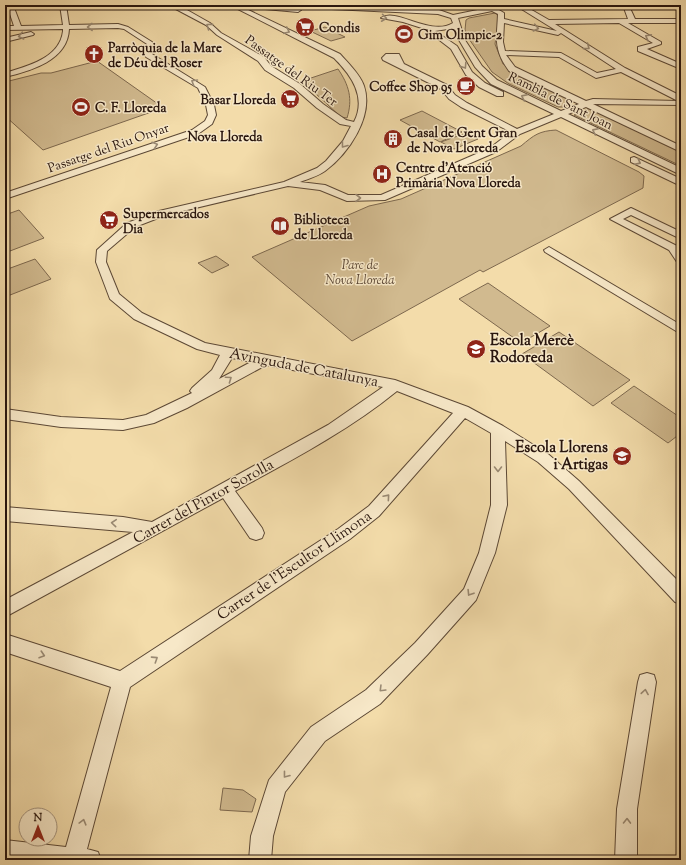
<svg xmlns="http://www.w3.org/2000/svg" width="686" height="865" viewBox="0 0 686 865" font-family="'Sorts Mill Goudy',serif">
<rect width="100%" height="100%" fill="#f3dcaa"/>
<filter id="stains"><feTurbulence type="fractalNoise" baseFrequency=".005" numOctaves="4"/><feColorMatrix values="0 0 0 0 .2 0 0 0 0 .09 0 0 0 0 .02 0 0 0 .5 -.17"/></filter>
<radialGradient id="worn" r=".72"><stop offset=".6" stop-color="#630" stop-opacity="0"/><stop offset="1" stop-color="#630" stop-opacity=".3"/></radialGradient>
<g fill="#d1ba8f" stroke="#7d684e">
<path d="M324,5H463L440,8Z"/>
<path d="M495,13L499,16L495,44L503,64L507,65L575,101L563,107H558L509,84L492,72L469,39L465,30L466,20L469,18Z"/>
<path d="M325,27L345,37L331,41L310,31Z"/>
<path d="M97,61L158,104L157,110L43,150L5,116V82L41,73H51Z"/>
<path d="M338,69C349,85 353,99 347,118L341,117L302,81Z"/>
<path d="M590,108L681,151V166L574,115Z"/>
<path d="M422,111L462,132L440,142L400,120Z"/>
<path d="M556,130L639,172L644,176L643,188L483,272L480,270L352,341L252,257L369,206L401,199L521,146C534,135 539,131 556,130Z"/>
<path d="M466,133L478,139L454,149L441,142Z"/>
<path d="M19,210L44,238L10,251L5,245V215Z"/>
<path d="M216,256L229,265L212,273L198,263Z"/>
<path d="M35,259L51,279L5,297V270Z"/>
<path d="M488,283L550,326L521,343L459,299Z"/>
<path d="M559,332L630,380L593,406L522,354Z"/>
<path d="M634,386L681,418V433L668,443L611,403Z"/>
<path d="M223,788L243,790L256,799L252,812L220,810Z"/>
</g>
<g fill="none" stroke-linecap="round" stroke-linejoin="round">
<defs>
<g id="minor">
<path d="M7,5H13L21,26L63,25L60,5H66L69,25L118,24L128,27L152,42L155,46L152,54L205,87L214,105L216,115L212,124L198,134L5,199V193L192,130L205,121L208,115L206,105L198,88L146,57L144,52L147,44L124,29L118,28L69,29C68,60 31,71 5,77V73C28,66 60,58 63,31V29L5,30V26H14Z"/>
<path d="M172,5H181L180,6L210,23L221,33L264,57L271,66L300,84L323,104L346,120L354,122C367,97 351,75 334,58L230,5H263L300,9L301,10L298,12L242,7L340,54C348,63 360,74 364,86C374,116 349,153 325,171C318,176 308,179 300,182L325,185L348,195H381L490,148L511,132L461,107L449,99L441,89L383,60L382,58L386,54H399L404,64L447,85L455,95L467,103L517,129L554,114L491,84L475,67L459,40L454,28L435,31L457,46L472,72L485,83L503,92V96H497L479,87L466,75L451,49L425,29L403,22L381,18C396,7 430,37 453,23L451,18L438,14L289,7L286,5L439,10L453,15L502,5L505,7L499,10L504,13V19L557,31L515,5H523L549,20L628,19L624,8L619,5L629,6L635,19H681V23H628L661,42V44L647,49L681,64V69L638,51V47L653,43L619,23L555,24L625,68L681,96V105L593,104L681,146V152L586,107L568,114L681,168V175L561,117L520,134L496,152L385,200L347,201L320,190L288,186L166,215L135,227L107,251L106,262L119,294L142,313L205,343L395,380L468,407L503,426L548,454L579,481L681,584V604L675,602L569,489L538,462L505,441L507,505L495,553L476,600L427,655L380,704L325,741L285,792L273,836L271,860H249L251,836L269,780L311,727L366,690L415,643L464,589L479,553L491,505V433L465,418L379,516L350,539L130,687L87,849L98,852L101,860H5V840L66,847L111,687L5,652V634L120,671L338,529L369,506L453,413L397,391C348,431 290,461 235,491L262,528L264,533L262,538L256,540L250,538L223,498L5,617V600L133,532L5,521V507L123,517L152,522L328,425L383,387L266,365L187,408L154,423L123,430L61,427L5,419V409L61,417L123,420L146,415L192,393L190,391L192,388L212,370L220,355L197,349L134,319L110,299L96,262L97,250L127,223L159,211L284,182L317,168L326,161L343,141L351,126L340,124L317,108L294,88L265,70L258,61L217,35L206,25L172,7ZM492,11L498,14C497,39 493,49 509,71L579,104L561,111L497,80L482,66L465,40L458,18ZM504,23L558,35L561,33L616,69L597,73L561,53L505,51L503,42ZM506,55L559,57L596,78L621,72L678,101L593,99L586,101L515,67ZM232,358L251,362L219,379Z"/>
<path d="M31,32L34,34L33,35L5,42V38Z"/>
<path d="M634,157L681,179V186L631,162V158Z"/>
<path d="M631,208L681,232V239L631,215L623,219L677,246L681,252V263L677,262L669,250L610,219Z"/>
<path d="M549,247L681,325V334L545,252L544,250Z"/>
<path d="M647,673L654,675L656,682L637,809V860H615L617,809L638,682L640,675Z"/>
</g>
</defs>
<use href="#minor" stroke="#5c4835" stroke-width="2"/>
<use href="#minor" fill="#f7e8c8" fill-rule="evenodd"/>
</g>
<defs><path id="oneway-chevron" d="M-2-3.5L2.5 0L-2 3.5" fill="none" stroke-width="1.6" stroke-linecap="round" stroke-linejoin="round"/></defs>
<g stroke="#9a8a74">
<use href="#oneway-chevron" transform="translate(384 18) rotate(8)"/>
<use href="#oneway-chevron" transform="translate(209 26) rotate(-144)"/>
<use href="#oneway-chevron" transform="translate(90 27) rotate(179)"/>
<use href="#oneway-chevron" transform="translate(536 28) rotate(12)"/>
<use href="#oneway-chevron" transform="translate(287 31) rotate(25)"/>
<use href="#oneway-chevron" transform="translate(21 36) rotate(168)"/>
<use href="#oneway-chevron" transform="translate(648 37) rotate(-152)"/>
<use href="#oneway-chevron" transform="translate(587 47) rotate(37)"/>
<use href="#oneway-chevron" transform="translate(464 66) rotate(57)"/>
<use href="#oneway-chevron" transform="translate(194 82) rotate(-149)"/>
<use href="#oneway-chevron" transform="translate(524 97) rotate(-154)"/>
<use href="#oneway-chevron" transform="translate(595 131) rotate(-154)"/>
<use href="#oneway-chevron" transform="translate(155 145) rotate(-18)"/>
<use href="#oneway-chevron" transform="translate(344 145) rotate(127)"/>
<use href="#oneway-chevron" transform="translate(638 162) rotate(26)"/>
<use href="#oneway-chevron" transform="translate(358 198)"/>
<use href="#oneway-chevron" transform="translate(229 379) rotate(-35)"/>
<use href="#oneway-chevron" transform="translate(498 469) rotate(90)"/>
<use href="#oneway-chevron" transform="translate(387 497) rotate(-49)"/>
<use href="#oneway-chevron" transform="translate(114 523) rotate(-175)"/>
<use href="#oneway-chevron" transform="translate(470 593) rotate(122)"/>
<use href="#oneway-chevron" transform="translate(42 655) rotate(18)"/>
<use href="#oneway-chevron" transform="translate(155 659) rotate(-33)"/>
<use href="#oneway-chevron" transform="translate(382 689) rotate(135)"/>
<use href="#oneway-chevron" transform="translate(645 692) rotate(-81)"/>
<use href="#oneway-chevron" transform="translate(286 775) rotate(128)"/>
<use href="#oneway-chevron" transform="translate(627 821) rotate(-89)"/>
<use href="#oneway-chevron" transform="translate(83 822) rotate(-75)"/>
</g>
<defs>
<symbol id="supermarket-disc" viewBox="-11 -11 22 22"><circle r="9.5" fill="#8f2418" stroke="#f7e8c8"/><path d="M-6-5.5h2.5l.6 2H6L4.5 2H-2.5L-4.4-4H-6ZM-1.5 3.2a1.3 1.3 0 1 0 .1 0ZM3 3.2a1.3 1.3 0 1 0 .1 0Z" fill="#fff"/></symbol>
<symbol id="stadium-disc" viewBox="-11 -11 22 22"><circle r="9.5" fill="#8f2418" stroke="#f7e8c8"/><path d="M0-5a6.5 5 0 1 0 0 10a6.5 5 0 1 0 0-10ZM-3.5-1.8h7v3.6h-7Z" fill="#fff"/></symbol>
<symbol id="church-disc" viewBox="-11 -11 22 22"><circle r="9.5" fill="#8f2418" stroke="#f7e8c8"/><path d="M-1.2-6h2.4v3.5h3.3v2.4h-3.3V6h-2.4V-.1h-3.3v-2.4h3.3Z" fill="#fff"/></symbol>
<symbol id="cafe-disc" viewBox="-11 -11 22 22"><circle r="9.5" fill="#8f2418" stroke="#f7e8c8"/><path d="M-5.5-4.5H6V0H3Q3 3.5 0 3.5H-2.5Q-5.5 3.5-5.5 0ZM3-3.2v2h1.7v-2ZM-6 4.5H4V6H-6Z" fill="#fff"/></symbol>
<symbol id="building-disc" viewBox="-11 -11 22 22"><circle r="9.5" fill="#8f2418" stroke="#f7e8c8"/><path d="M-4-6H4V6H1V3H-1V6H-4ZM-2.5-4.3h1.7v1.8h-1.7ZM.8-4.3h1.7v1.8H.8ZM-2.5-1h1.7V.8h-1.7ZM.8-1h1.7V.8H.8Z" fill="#fff"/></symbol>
<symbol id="hospital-disc" viewBox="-11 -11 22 22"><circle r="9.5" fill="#8f2418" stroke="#f7e8c8"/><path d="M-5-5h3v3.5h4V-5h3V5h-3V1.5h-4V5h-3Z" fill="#fff"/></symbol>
<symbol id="library-disc" viewBox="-11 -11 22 22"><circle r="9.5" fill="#8f2418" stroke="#f7e8c8"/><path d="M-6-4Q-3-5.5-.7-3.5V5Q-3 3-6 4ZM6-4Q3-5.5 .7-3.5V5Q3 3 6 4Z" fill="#fff"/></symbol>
<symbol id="school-disc" viewBox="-11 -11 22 22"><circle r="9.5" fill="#8f2418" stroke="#f7e8c8"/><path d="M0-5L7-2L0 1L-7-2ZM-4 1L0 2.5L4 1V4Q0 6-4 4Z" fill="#fff"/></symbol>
</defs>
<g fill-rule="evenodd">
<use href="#supermarket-disc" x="294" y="16" width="22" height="22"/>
<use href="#stadium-disc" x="393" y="23" width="22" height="22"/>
<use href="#church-disc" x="83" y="43" width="22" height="22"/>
<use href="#cafe-disc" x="455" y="75" width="22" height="22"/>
<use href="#supermarket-disc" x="279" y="88" width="22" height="22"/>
<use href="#stadium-disc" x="70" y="96" width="22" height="22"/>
<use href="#building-disc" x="382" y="128" width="22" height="22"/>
<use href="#hospital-disc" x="371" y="163" width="22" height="22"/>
<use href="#supermarket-disc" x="98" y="209" width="22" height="22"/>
<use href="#library-disc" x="269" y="215" width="22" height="22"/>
<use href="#school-disc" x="465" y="338" width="22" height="22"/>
<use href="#school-disc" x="611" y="445" width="22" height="22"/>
</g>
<g text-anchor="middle" stroke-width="3" stroke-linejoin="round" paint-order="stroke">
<g font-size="13" font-weight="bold" fill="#29160e" stroke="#f7e8c8" text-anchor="start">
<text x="319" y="32">Condis</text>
<text x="418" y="39">Gim Olimpic-2</text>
<text x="108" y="52">Parròquia de la Mare<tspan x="108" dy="15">de Déu del Roser</tspan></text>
<text x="452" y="91" text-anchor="end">Coffee Shop 95</text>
<text x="276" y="104" text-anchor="end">Basar Lloreda</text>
<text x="95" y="112">C. F. Lloreda</text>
<text x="407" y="137">Casal de Gent Gran<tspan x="407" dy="15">de Nova Lloreda</tspan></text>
<text x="396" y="172">Centre d'Atenció<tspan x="396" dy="15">Primària Nova Lloreda</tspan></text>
<text x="123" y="218">Supermercados<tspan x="123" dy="15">Dia</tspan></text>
<text x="294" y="224">Biblioteca<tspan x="294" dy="15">de Lloreda</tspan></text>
</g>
<g font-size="13" fill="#29160e" stroke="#f7e8c8">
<text transform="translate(292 70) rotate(36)" y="5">Passatge del Riu Ter</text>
<text transform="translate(561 100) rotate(26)" y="5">Rambla de Sant Joan</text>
<text transform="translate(108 147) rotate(-19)" y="5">Passatge del Riu Onyar</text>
</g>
<g font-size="13" font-weight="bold" fill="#29160e" stroke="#f7e8c8">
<text x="225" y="141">Nova Lloreda</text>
</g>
<g font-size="13" font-style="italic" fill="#5b4735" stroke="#f7e8c8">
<text x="360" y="269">Parc de<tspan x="360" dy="15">Nova Lloreda</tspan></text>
</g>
<g font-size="15" font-weight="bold" fill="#29160e" stroke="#f7e8c8" text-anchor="start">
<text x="490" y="345">Escola Mercè<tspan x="490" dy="17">Rodoreda</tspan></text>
<text x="608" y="452" text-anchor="end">Escola Llorens<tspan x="608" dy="17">i Artigas</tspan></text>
</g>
<g font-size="15" fill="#29160e" stroke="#f7e8c8">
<text transform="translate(304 367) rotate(11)" y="5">Avinguda de Catalunya</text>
<text transform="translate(203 501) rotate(-29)" y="5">Carrer del Pintor Sorolla</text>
<text transform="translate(294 565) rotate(-34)" y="5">Carrer de l'Escultor Llimona</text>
</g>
</g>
<rect width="686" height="865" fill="none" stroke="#f3dcaa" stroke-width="20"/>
<rect x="6" y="6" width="674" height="853" fill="none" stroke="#29160e" stroke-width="2"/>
<rect x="10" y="10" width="666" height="845" fill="none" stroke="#29160e"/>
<g transform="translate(38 827)"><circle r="19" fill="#f7e8c8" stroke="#a5947e"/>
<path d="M0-3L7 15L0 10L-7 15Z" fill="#8f2418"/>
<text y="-6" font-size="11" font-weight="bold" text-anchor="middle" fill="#29160e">N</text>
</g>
<rect width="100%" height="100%" filter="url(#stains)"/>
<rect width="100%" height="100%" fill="url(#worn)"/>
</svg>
